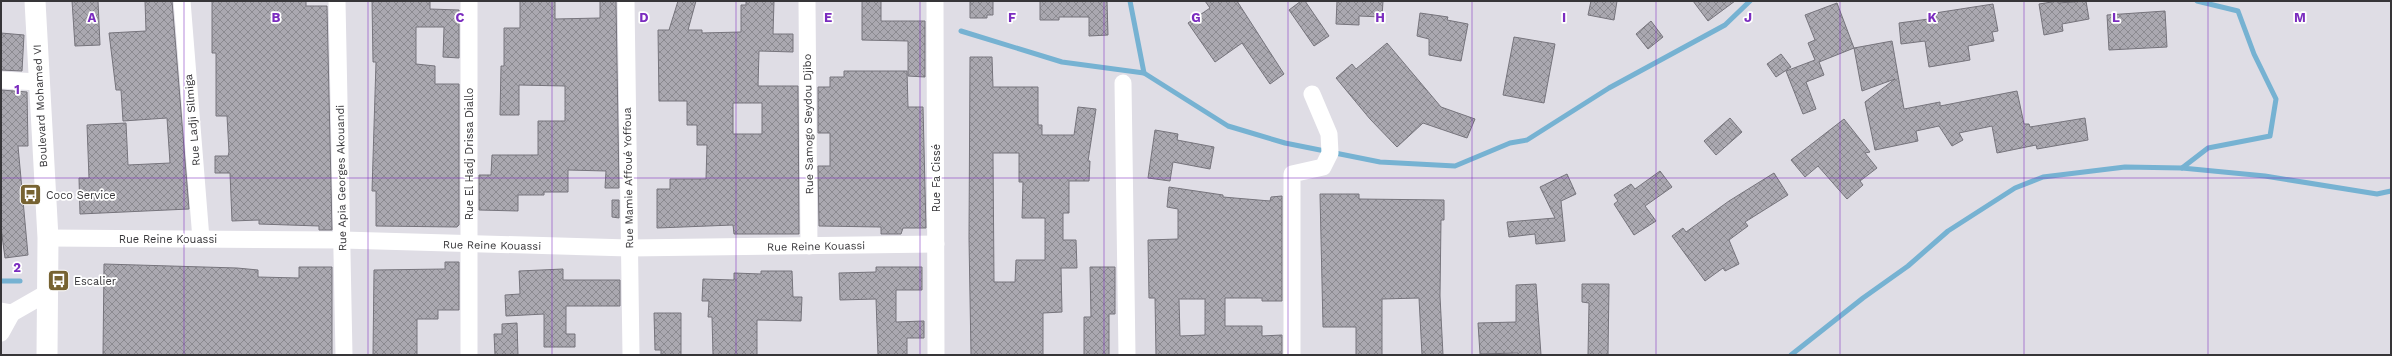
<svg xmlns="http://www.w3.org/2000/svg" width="2392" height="356" viewBox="0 0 2392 356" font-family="'Work Sans',sans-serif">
<defs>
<pattern id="building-cross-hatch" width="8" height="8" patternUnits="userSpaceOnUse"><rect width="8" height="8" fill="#aaa8b0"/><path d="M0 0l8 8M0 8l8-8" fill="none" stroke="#8b8a90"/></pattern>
</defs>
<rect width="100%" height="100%" fill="#dfdde5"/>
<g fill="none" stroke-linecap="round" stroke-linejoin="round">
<g stroke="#76b2d2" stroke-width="5">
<path d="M1130,1L1144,73"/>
<path d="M961,31L1062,62L1144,73L1228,126L1285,143L1380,162L1455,166L1510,143L1527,140L1609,88L1725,25L1750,1"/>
<path d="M2182,168L2208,148L2270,136L2276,99L2254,54L2238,11L2197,1"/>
<path d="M1,281H20"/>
<path d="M1791,355L1863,298L1908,266L1948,231L2015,188L2043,177L2125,167L2182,168L2265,176L2377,194L2391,191"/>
</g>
</g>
<g fill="url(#building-cross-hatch)" stroke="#76747c" fill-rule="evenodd">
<path d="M72,1H98L100,45L75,46Z"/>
<path d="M145,1H172L189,209L80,214L79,178H89L87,125L126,123L128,165L170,163L167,118L123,121L121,90H116L109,33L146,31Z"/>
<path d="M212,1H306V6H327L332,230H319V226L259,224V220L232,221L230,173H215V156H228L229,152L227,116H216V53H212Z"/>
<path d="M372,1H430V9L459,10V58L443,57L444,27H416V64L435,66V84H459V225L457,227L376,226V191H372L376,62H373Z"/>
<path d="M520,1H555V19L600,18V1H616L619,188H605L606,171L568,170V192H544V195H518V211L479,210V175H491L492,155H538V121H565V86L519,85V115H500L501,66H504V28H520Z"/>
<path d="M678,1H696L688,30H702V33L741,32V5H746V1H774L773,34H793V52L759,51L758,86H798L799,234H734L733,225L657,228V189H670V179H706L707,145H697V125H687V101H659L658,30H669ZM733,103H762V134H733Z"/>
<path d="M862,1H881V21H925V77L908,76V41L862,40Z"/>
<path d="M970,1H993V15H987V18H970Z"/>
<path d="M1040,1H1107L1108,35L1089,36V17H1059V20H1040Z"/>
<path d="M1205,1H1237L1284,74L1270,84L1242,43L1215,62L1188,23L1210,8Z"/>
<path d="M1301,1H1305L1329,36L1314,46L1289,10Z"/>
<path d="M1337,1H1383L1382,17L1359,16V25L1336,24Z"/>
<path d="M1591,1H1617L1614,20L1588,15Z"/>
<path d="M1693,1H1735L1708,21Z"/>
<path d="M2058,1V3L2086,1L2089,19L2062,24L2063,31L2044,35L2039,4Z"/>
<path d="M1837,3L1854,48L1819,62L1824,75L1806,82L1816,109L1803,114L1786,71L1815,60L1808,43L1815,40L1805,15Z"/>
<path d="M1993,4L1998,31L1992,32L1994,41L1968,46L1970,60L1929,67L1925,41L1901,44L1899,23L1936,18L1935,13Z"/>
<path d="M2165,11L2167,47L2109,50L2107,15Z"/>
<path d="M1420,13L1448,17L1447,20L1468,24L1461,61L1429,55V39L1417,36Z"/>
<path d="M1651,21L1663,37L1648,49L1636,34Z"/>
<path d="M1,33L24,35L22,71L1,70Z"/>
<path d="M1514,37L1555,44L1544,103L1503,95Z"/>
<path d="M1892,41L1904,109L1940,102V106L2017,91L2024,124H2029L2030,127L2085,118L2088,140L2037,149L2036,145L1997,153L1992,126L1959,133L1963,140L1952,146L1939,126L1916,131L1918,141L1875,150L1865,102L1895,79L1862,91L1854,48Z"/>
<path d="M1387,43L1441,107L1475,119L1467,138L1423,123L1397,147L1370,119L1336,78L1352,64L1356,69Z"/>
<path d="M1781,54L1791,67L1776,77L1767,64Z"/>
<path d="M970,57H992L993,87H1038V125H1042V135H1074L1078,107L1096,109L1088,161H1090L1089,181H1069V213H1063V240H1076L1077,268H1061L1062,312L1043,313V355H971L969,238ZM993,153H1019V182H1023L1022,218H1045V260H1016L1015,282H994Z"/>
<path d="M844,71H907L908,107H923L926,228H903L901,234H881V227L819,226L818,166H830V133H818V87H830V77H844Z"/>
<path d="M1,90L27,92L28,146H18L28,255L5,258L1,228Z"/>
<path d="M1730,118L1742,132L1716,155L1704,141Z"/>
<path d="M1844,119L1870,152L1865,153L1877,168L1860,181L1863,185L1847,199L1818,166L1805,177L1791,160Z"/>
<path d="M1155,130L1178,134L1177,140L1214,147L1210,169L1173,162L1170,181L1148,178Z"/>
<path d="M1660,171L1672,187L1645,206L1656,221L1634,235L1614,204L1618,201L1614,195L1631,184L1635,189Z"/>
<path d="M1774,173L1788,195L1745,222L1748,226L1729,240L1739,264L1725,271L1723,268L1705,281L1672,236L1683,228L1686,232L1729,201Z"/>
<path d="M1567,174L1576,194L1561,201L1565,241L1536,244L1535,234L1509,237L1507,222L1555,218L1540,187Z"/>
<path d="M1169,187L1223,195V197L1270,201L1271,197L1282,196V301H1262V298H1225V326H1262V336L1282,335V354L1156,355L1155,298H1149L1148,240L1178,239V209L1167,207ZM1179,299H1205V335L1180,336Z"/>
<path d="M1320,194H1359V199L1444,200V220H1441L1440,296L1443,355H1422L1419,298L1382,299V355H1356V327H1323Z"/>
<path d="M612,200H619V218L612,217Z"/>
<path d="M445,262H459V310H438V319H417V355H373L374,270L445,269Z"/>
<path d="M104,264L237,268L258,270V277L299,278V267H332V355H103Z"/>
<path d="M876,267H922V290H896V322L924,321V338H907V355H878L876,299L840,300L839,273L876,272Z"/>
<path d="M1090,267H1115V314H1109V355H1084V317H1091Z"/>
<path d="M563,269V280H620V306H566V334H575V347H544V314L506,316L505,295L520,294L519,271Z"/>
<path d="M761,271H792L793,297H802L801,321L757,320V355H713L712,317H708L709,301H702L703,279L734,280V273L761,274Z"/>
<path d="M1536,284L1541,355H1518V353L1480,354L1478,323L1516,322V285Z"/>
<path d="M1582,284H1609L1608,355H1588L1589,303L1582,302Z"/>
<path d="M654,313H681V355H661V350H655Z"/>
<path d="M517,323L518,355H495L494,334H502V324Z"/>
</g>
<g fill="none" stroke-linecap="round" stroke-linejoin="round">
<g stroke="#fff" stroke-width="17">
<path d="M182,1L201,239"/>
<path d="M337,1L344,355"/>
<path d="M469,1V355"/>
<path d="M626,1L631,355"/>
<path d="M807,1L809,246"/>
<path d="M935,1L936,355"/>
<path d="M1,80L39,82"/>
<path d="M1123,83L1127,355"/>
<path d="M48,238L343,240L629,248L936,244"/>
<path d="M1,311L12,313L47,293"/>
<path d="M1,333L12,313"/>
<path d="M1292,355V174L1323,167L1330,153L1329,134L1312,94"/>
</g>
<path stroke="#fff" stroke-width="21" d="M35,1L48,238L47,355"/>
</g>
<path fill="none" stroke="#7b2cbf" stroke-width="1" stroke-opacity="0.55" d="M184,1V355M368,1V355M552,1V355M736,1V355M920,1V355M1104,1V355M1288,1V355M1472,1V355M1656,1V355M1840,1V355M2024,1V355M2208,1V355M1,178H2391"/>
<defs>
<symbol id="bus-square" viewBox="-11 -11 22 22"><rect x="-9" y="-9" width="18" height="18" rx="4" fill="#776332" stroke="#fff"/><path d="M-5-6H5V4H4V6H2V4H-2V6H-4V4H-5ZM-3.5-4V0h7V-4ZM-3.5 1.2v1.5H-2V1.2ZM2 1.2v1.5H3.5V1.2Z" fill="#fff"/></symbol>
</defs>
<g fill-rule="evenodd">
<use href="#bus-square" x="18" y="182" width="25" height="25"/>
<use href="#bus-square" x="46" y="268" width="25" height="25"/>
</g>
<g text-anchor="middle" stroke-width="3.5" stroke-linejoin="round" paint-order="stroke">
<g font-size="11" fill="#363538" stroke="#fff">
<text transform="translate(40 106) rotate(-93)" y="4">Boulevard Mohamed VI</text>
<text transform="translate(192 120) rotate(-95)" y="4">Rue Ladji Silmiga</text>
<text transform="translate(808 124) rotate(-91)" y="4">Rue Samogo Seydou Djibo</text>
<text transform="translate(469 154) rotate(-90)" y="4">Rue El Hadj Drissa Diallo</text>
<text transform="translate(341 178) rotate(-91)" y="4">Rue Apia Georges Akouandi</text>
<text transform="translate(628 178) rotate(-91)" y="4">Rue Mamie Affoué Yoffoua</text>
<text transform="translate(936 178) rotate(-90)" y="4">Rue Fa Cissé</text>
<text x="168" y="243">Rue Reine Kouassi</text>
<text transform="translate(492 245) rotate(1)" y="4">Rue Reine Kouassi</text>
<text transform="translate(816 246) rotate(-1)" y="4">Rue Reine Kouassi</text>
</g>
<g font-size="11" fill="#363538" stroke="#fff" text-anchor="start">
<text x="46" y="199">Coco Service</text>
<text x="74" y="285">Escalier</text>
</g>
</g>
<g font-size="13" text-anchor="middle" font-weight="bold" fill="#7b2cbf" stroke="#fff" stroke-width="3.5" stroke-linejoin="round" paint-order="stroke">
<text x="92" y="22">A</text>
<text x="276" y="22">B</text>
<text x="460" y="22">C</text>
<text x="644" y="22">D</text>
<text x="828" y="22">E</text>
<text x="1012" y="22">F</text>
<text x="1196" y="22">G</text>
<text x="1380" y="22">H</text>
<text x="1564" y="22">I</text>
<text x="1748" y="22">J</text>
<text x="1932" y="22">K</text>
<text x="2116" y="22">L</text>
<text x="2300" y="22">M</text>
<text x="17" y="94">1</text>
<text x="17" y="272">2</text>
</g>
<rect width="2392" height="356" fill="none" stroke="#363538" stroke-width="4"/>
</svg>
